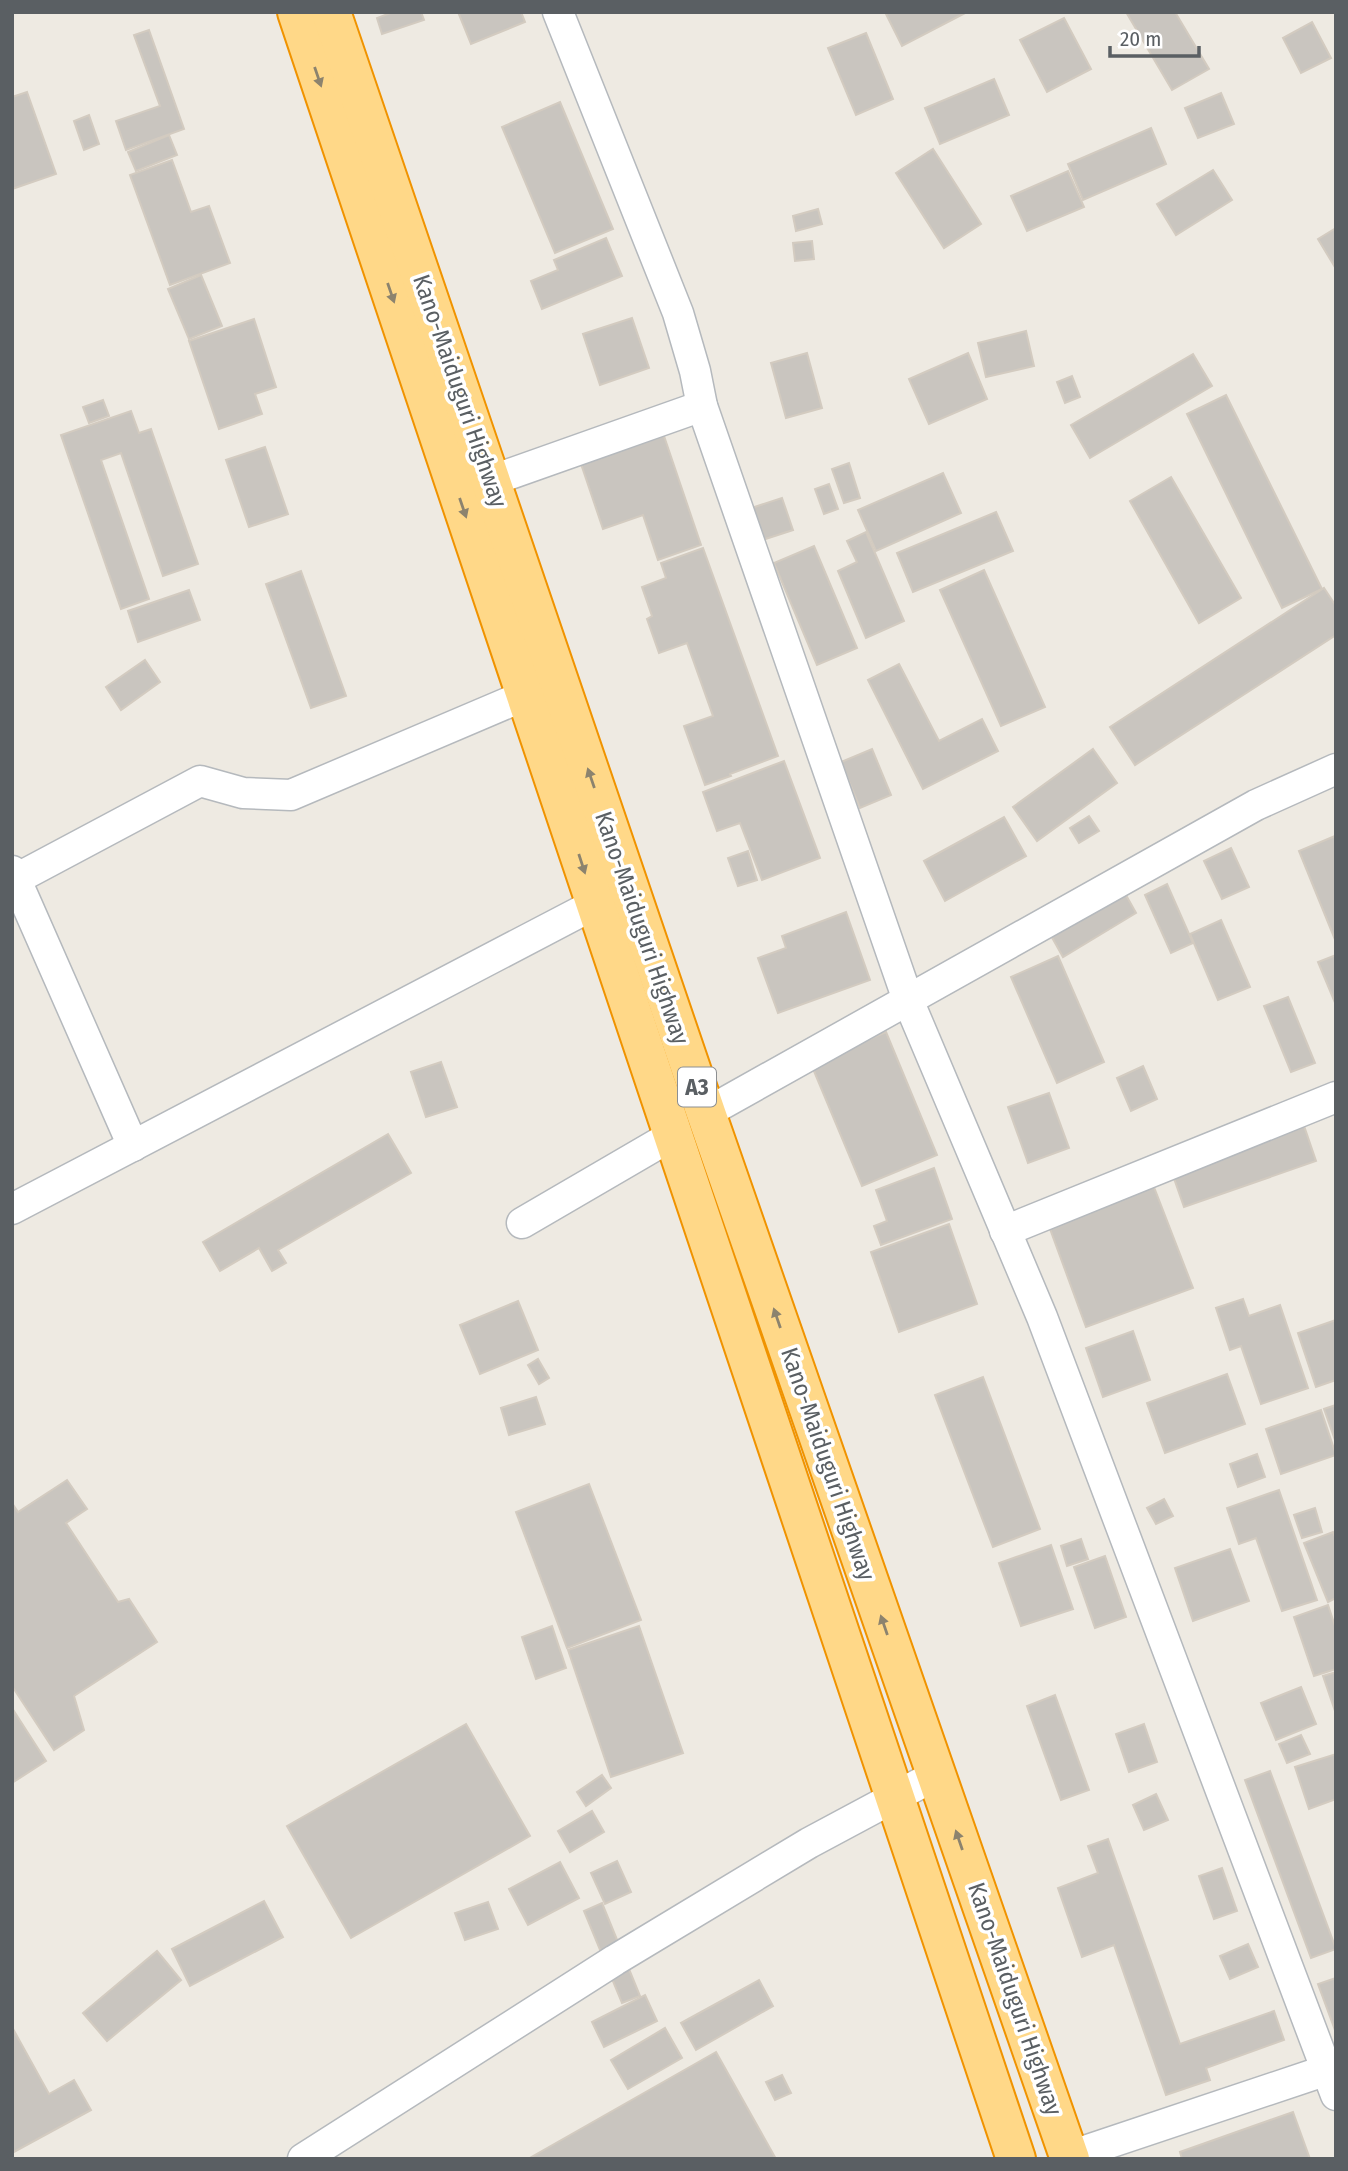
<svg xmlns="http://www.w3.org/2000/svg" width="1348" height="2171" viewBox="0 0 1348 2171" font-family="'Fira Sans Condensed',sans-serif">
<rect width="100%" height="100%" fill="#eeeae2"/>
<g fill="#c9c5bf" stroke="#d3cbc0" stroke-width="2">
<path d="M393,12H421L424,20L382,34L377,18Z"/>
<path d="M458,12H521L525,22L471,44Z"/>
<path d="M885,12H967L902,46Z"/>
<path d="M1126,12H1175L1209,69L1172,90Z"/>
<path d="M1064,18L1091,69L1047,92L1020,40Z"/>
<path d="M1312,22L1331,58L1301,73L1283,38Z"/>
<path d="M149,30L184,129L126,150L116,121L160,106L134,35Z"/>
<path d="M866,33L893,99L856,115L828,48Z"/>
<path d="M994,79L1009,115L940,144L925,108Z"/>
<path d="M27,92L56,174L12,189V97Z"/>
<path d="M1221,93L1234,124L1198,138L1185,108Z"/>
<path d="M560,102L613,229L555,253L502,127Z"/>
<path d="M89,115L99,144L84,150L74,121Z"/>
<path d="M1151,128L1166,164L1083,200L1068,164Z"/>
<path d="M169,135L177,155L136,171L128,152Z"/>
<path d="M933,149L981,224L944,248L896,173Z"/>
<path d="M172,160L191,212L209,206L230,263L170,285L130,175Z"/>
<path d="M1213,170L1232,200L1176,235L1157,204Z"/>
<path d="M1068,171L1084,207L1027,231L1011,196Z"/>
<path d="M818,209L822,224L796,231L793,216Z"/>
<path d="M1336,228V269L1318,239Z"/>
<path d="M606,238L622,276L542,309L531,281L558,270L554,260Z"/>
<path d="M812,241L814,259L795,261L793,243Z"/>
<path d="M201,275L222,326L189,339L168,289Z"/>
<path d="M632,318L649,368L600,385L583,334Z"/>
<path d="M254,319L276,387L255,394L262,414L219,429L189,341Z"/>
<path d="M1026,331L1034,366L986,377L978,343Z"/>
<path d="M807,353L822,408L786,418L771,363Z"/>
<path d="M968,353L987,399L929,424L909,379Z"/>
<path d="M1193,354L1212,386L1090,458L1071,425Z"/>
<path d="M1072,376L1080,397L1065,403L1057,382Z"/>
<path d="M1226,395L1322,589L1282,608L1187,414Z"/>
<path d="M103,400L109,416L89,423L83,407Z"/>
<path d="M131,411L139,433L151,429L198,564L163,576L121,453L101,460L149,599L121,609L61,435Z"/>
<path d="M664,436L701,545L658,560L643,515L603,529L581,464Z"/>
<path d="M265,447L288,514L249,527L226,460Z"/>
<path d="M849,463L860,498L844,503L832,469Z"/>
<path d="M943,473L961,513L876,551L858,510Z"/>
<path d="M1171,477L1241,598L1199,623L1130,501Z"/>
<path d="M829,484L838,509L824,514L815,489Z"/>
<path d="M782,498L793,530L747,545L736,513Z"/>
<path d="M996,512L1013,551L913,592L897,553Z"/>
<path d="M866,532L904,621L866,638L838,571L857,562L847,541Z"/>
<path d="M814,546L857,648L817,665L774,563Z"/>
<path d="M703,548L778,756L730,774L731,776L705,785L684,726L713,716L687,643L659,653L647,619L652,616L642,587L666,578L661,563Z"/>
<path d="M984,570L1045,707L1001,726L940,590Z"/>
<path d="M301,571L346,696L311,708L266,584Z"/>
<path d="M1324,588L1336,606V635L1135,765L1110,727Z"/>
<path d="M189,590L200,620L138,642L128,611Z"/>
<path d="M145,660L160,682L121,710L106,687Z"/>
<path d="M899,664L939,741L982,719L998,751L923,789L868,680Z"/>
<path d="M872,749L891,795L860,808L841,762Z"/>
<path d="M1093,749L1117,783L1037,841L1013,807Z"/>
<path d="M784,761L820,858L762,880L740,823L717,831L703,792Z"/>
<path d="M1089,816L1099,831L1079,843L1070,828Z"/>
<path d="M1004,817L1026,856L945,901L924,861Z"/>
<path d="M1335,836L1336,837V942L1299,851Z"/>
<path d="M1231,848L1249,887L1222,899L1204,861Z"/>
<path d="M748,851L757,880L738,886L728,858Z"/>
<path d="M1167,884L1193,943L1171,953L1145,895Z"/>
<path d="M1122,888L1136,913L1063,957L1049,932Z"/>
<path d="M846,912L870,980L778,1013L758,958L786,948L782,936Z"/>
<path d="M1221,920L1250,987L1218,1000L1190,934Z"/>
<path d="M1336,955V1005L1318,962Z"/>
<path d="M1058,956L1104,1062L1057,1083L1011,977Z"/>
<path d="M1288,997L1315,1063L1291,1072L1264,1006Z"/>
<path d="M886,1032L937,1155L862,1186L811,1064Z"/>
<path d="M441,1062L457,1107L426,1117L411,1072Z"/>
<path d="M1143,1066L1157,1099L1131,1111L1117,1078Z"/>
<path d="M1049,1093L1069,1148L1028,1163L1008,1107Z"/>
<path d="M1301,1117L1316,1161L1184,1207L1169,1164Z"/>
<path d="M388,1134L411,1173L278,1250L286,1263L272,1271L259,1248L220,1271L203,1242Z"/>
<path d="M934,1168L952,1219L881,1245L874,1226L887,1221L876,1190Z"/>
<path d="M1147,1169L1193,1288L1086,1327L1042,1207Z"/>
<path d="M949,1224L977,1304L899,1332L871,1252Z"/>
<path d="M1243,1299L1249,1316L1280,1305L1308,1388L1261,1404L1241,1346L1230,1350L1216,1308Z"/>
<path d="M518,1301L538,1350L480,1374L460,1325Z"/>
<path d="M1336,1320V1380L1316,1387L1298,1333Z"/>
<path d="M1133,1331L1150,1380L1103,1397L1086,1348Z"/>
<path d="M538,1359L549,1378L539,1384L528,1365Z"/>
<path d="M1227,1374L1245,1424L1165,1453L1147,1403Z"/>
<path d="M983,1377L1040,1529L993,1547L935,1395Z"/>
<path d="M536,1397L545,1424L509,1435L501,1408Z"/>
<path d="M1336,1405V1443L1324,1409Z"/>
<path d="M1321,1410L1336,1455L1281,1474L1266,1429Z"/>
<path d="M1257,1454L1265,1477L1238,1487L1230,1464Z"/>
<path d="M67,1480L87,1509L66,1523L118,1602L129,1599L157,1642L74,1696L84,1730L54,1750L12,1686V1503L18,1512Z"/>
<path d="M589,1484L641,1620L567,1648L516,1512Z"/>
<path d="M1279,1490L1317,1600L1282,1611L1256,1538L1239,1544L1227,1508Z"/>
<path d="M1164,1499L1173,1516L1156,1524L1147,1508Z"/>
<path d="M1315,1508L1322,1532L1302,1538L1294,1515Z"/>
<path d="M1333,1532L1336,1539V1598L1328,1602L1304,1543Z"/>
<path d="M1081,1539L1088,1559L1067,1566L1061,1546Z"/>
<path d="M1051,1545L1073,1609L1021,1626L999,1563Z"/>
<path d="M1230,1549L1249,1601L1193,1621L1175,1568Z"/>
<path d="M1105,1556L1126,1617L1095,1628L1074,1567Z"/>
<path d="M1328,1605L1336,1629V1669L1314,1676L1294,1617Z"/>
<path d="M552,1626L566,1668L536,1679L522,1637Z"/>
<path d="M639,1626L683,1753L611,1777L568,1650Z"/>
<path d="M1336,1672V1714L1323,1676Z"/>
<path d="M1301,1687L1316,1724L1276,1740L1261,1703Z"/>
<path d="M1055,1695L1089,1790L1061,1800L1027,1706Z"/>
<path d="M12,1708L46,1761L12,1783Z"/>
<path d="M466,1724L530,1836L351,1938L287,1826Z"/>
<path d="M1144,1724L1157,1762L1129,1772L1116,1734Z"/>
<path d="M1301,1735L1310,1754L1287,1763L1279,1744Z"/>
<path d="M1336,1754V1799L1309,1809L1295,1767Z"/>
<path d="M1270,1771L1336,1949L1311,1958L1245,1780Z"/>
<path d="M602,1775L611,1788L586,1806L577,1792Z"/>
<path d="M1156,1794L1168,1820L1144,1830L1133,1805Z"/>
<path d="M592,1811L604,1832L570,1852L558,1831Z"/>
<path d="M1108,1839L1180,2044L1274,2011L1284,2040L1206,2068L1210,2080L1166,2095L1114,1945L1082,1957L1058,1888L1098,1873L1088,1846Z"/>
<path d="M617,1861L631,1892L605,1904L591,1873Z"/>
<path d="M560,1862L579,1898L528,1925L509,1889Z"/>
<path d="M1222,1868L1237,1911L1214,1919L1199,1876Z"/>
<path d="M264,1901L283,1937L190,1986L172,1949Z"/>
<path d="M488,1902L498,1929L465,1940L455,1913Z"/>
<path d="M602,1903L640,1996L622,2003L584,1911Z"/>
<path d="M1248,1944L1258,1967L1230,1979L1220,1956Z"/>
<path d="M157,1951L181,1980L107,2041L83,2013Z"/>
<path d="M1336,1978V2033L1318,1984Z"/>
<path d="M759,1980L773,2006L696,2050L681,2023Z"/>
<path d="M645,1995L657,2021L604,2047L592,2022Z"/>
<path d="M12,2027L49,2094L74,2080L91,2110L12,2153Z"/>
<path d="M665,2028L682,2058L628,2089L611,2060Z"/>
<path d="M716,2052L776,2159H528Z"/>
<path d="M782,2075L791,2093L775,2100L766,2082Z"/>
<path d="M1293,2112L1310,2159H1182L1180,2152Z"/>
</g>
<g fill="none" stroke-linecap="round" stroke-linejoin="round">
<defs>
<g id="minor">
<path d="M558,12L678,313L695,371L702,406L908,1000L1042,1317L1336,2095"/>
<path d="M490,481L702,406"/>
<path d="M12,871L133,1146"/>
<path d="M16,879L200,781L243,793L291,795L526,695"/>
<path d="M706,1113L1256,805L1336,769"/>
<path d="M12,1209L595,904"/>
<path d="M522,1223L673,1135"/>
<path d="M1005,1231L1336,1097"/>
<path d="M1070,2156L1336,2067"/>
<path d="M303,2159L615,1960L809,1843L936,1775"/>
</g>
<g id="highway">
<path d="M297,12L1016,2159"/>
<path d="M331,12L706,1113L1070,2159"/>
</g>
</defs>
<use href="#minor" stroke="#b5b9bd" stroke-width="33"/>
<use href="#highway" stroke="#f09300" stroke-width="42"/>
<use href="#minor" stroke="#fff" stroke-width="30"/>
<use href="#highway" stroke="#ffd888" stroke-width="38"/>
</g>
<defs><path id="oneway-solid" d="M-6-.8H1V-3.2L6.5 0L1 3.2V.8H-6Z" transform="scale(1.75)"/></defs>
<g fill="#8c836e">
<use href="#oneway-solid" transform="translate(318 77) rotate(71)"/>
<use href="#oneway-solid" transform="translate(391 293) rotate(71)"/>
<use href="#oneway-solid" transform="translate(463 508) rotate(71)"/>
<use href="#oneway-solid" transform="translate(591 778) rotate(-109)"/>
<use href="#oneway-solid" transform="translate(582 864) rotate(72)"/>
<use href="#oneway-solid" transform="translate(777 1318) rotate(-109)"/>
<use href="#oneway-solid" transform="translate(884 1625) rotate(-109)"/>
<use href="#oneway-solid" transform="translate(959 1840) rotate(-109)"/>
</g>
<g text-anchor="middle" stroke-width="7" stroke-linejoin="round" paint-order="stroke">
<rect fill="#fff" stroke="#8c8f92" stroke-width="2" x="678" y="1067.5" width="38" height="39" rx="5"/>
<g font-size="23" font-weight="bold" fill="#5a5f63">
<text x="697" y="1095">A3</text>
</g>
<g font-size="24" fill="#5a5f63" stroke="#fff">
<text transform="translate(460 391) rotate(71)" y="8">Kano-Maiduguri Highway</text>
<text transform="translate(642 928) rotate(71)" y="8">Kano-Maiduguri Highway</text>
<text transform="translate(828 1464) rotate(71)" y="8">Kano-Maiduguri Highway</text>
<text transform="translate(1015 1999) rotate(71)" y="8">Kano-Maiduguri Highway</text>
</g>
</g>
<rect width="1348" height="2171" fill="none" stroke="#5a5f63" stroke-width="28"/>
<path d="M1110 46v10h89v-10" fill="none" stroke="#5a5f63" stroke-width="3.5"/>
<text x="1120" y="46" font-size="21" fill="#5a5f63" stroke="#ffffff" stroke-width="5" paint-order="stroke">20 m</text>
</svg>
